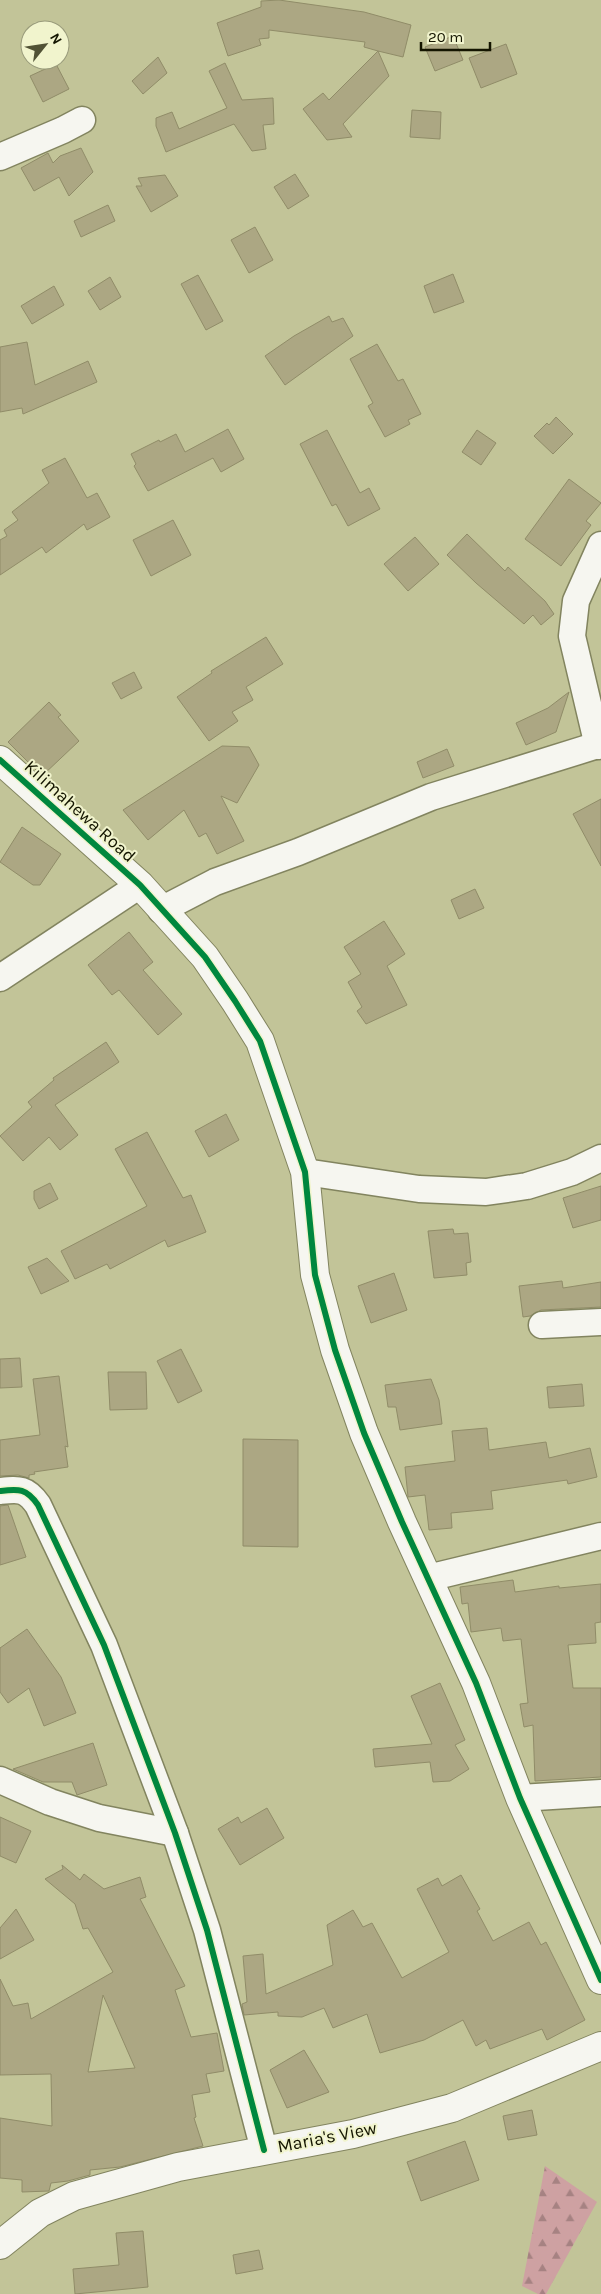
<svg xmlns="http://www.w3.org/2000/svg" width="601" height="2294" viewBox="0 0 601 2294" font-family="Karla,sans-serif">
<defs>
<pattern id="forest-firs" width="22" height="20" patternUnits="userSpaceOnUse" patternTransform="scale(1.25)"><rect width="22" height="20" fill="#cea1a2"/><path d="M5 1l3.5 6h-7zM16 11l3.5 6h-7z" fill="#a68282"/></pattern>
</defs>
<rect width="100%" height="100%" fill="#c2c498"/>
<path fill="url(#forest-firs)" d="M545,2166L597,2202L546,2294H538L522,2286Z"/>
<g fill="#aca783" stroke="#908c68" fill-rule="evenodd">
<path d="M279,0L364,12L411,25L403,57L378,51L389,76L343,124L352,137L327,140L303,109L323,93L329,100L378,51L364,47L365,42L269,30V38L259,39L261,45L228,56L217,23L261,7V1Z"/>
<path d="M453,36L463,60L435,71L425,47Z"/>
<path d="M506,44L517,74L481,88L469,58Z"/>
<path d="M158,57L167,73L143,94L132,81Z"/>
<path d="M225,63L242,100L273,98L274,124L263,125L266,149L252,151L234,124L166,152L156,126V118L172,112L179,129L227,108L209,71Z"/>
<path d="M56,64L69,89L43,102L30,76Z"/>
<path d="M412,110L441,112L440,139L410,137Z"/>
<path d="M81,148L93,172L69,196L59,177L34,191L21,168L48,153L53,163L60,156Z"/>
<path d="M295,174L309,196L288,209L274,187Z"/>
<path d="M165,175L178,196L151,212L136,186H142L138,178Z"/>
<path d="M108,205L115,221L81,237L74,221Z"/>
<path d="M255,227L273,260L249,273L231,240Z"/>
<path d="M453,274L464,302L434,313L424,286Z"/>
<path d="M198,275L223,321L206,330L181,284Z"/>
<path d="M110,277L121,297L100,310L88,291Z"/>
<path d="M54,286L64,305L32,324L21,306Z"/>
<path d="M329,316L332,322L343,318L353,336L285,385L265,356L294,336Z"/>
<path d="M27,342L35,385L88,361L97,382L23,414L22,408L0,412V347Z"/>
<path d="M377,344L398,381L403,379L421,414L408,420L410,424L385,437L368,406L373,403L350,359Z"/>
<path d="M556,417L573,434L553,454L534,436L547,423L549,425Z"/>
<path d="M228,429L244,459L221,472L213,458L148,491L134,466L136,464L131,454L159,440L160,442L176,434L185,452Z"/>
<path d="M327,430L360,493L369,488L380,509L348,526L336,504L332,506L300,444Z"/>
<path d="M477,430L496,443L481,465L462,452Z"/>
<path d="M65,458L87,498L97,493L110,517L87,530L84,524L46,553L42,547L0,575V540L7,536L4,530L18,520L12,512L49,483L42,470Z"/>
<path d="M569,479L601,503L586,521L591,525L561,566L525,539Z"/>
<path d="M173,520L191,555L151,576L133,540Z"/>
<path d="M467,534L505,571L508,567L545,601L554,614L541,625L533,615L524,624L476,583L447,555Z"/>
<path d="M415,537L439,564L408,591L384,564Z"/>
<path d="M266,637L283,664L246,687L253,700L232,712L238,721L209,741L177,697L212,673L211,671Z"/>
<path d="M134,672L142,688L121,699L112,683Z"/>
<path d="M569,692L556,732L526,745L516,723L548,708Z"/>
<path d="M49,702L61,715L58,717L79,741L42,776L8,742Z"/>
<path d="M222,746L249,747L259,765L237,803L221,796L244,841L217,854L206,833L199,837L184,810L148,840L123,810Z"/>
<path d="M447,749L454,766L423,778L417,762Z"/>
<path d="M601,799V866L573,814Z"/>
<path d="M22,827L61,854L40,885H33L0,862Z"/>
<path d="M475,889L484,908L459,919L451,900Z"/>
<path d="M384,921L405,954L387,966L407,1005L366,1024L357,1011L362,1007L348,982L361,974L344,947Z"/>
<path d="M129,932L153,962L143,970L182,1014L158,1035L119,990L112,995L88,965Z"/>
<path d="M106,1042L119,1062L55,1105L78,1135L60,1150L49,1137L23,1161L0,1136L32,1107L28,1102L54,1080L53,1078Z"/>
<path d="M226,1114L239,1140L209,1157L195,1131Z"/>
<path d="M147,1132L183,1198L191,1195L206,1232L168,1247L165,1240L110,1269L107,1264L75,1279L61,1251L147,1206L115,1149Z"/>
<path d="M50,1183L58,1199L39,1209L34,1199V1191Z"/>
<path d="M601,1186V1220L573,1228L563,1198Z"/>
<path d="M453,1229L454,1234L468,1233L471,1262L466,1263L467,1275L434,1278L428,1231Z"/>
<path d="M47,1258L69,1281L41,1294L28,1267Z"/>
<path d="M394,1273L407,1310L371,1323L358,1286Z"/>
<path d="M562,1281L563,1288L601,1282V1307L541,1310L530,1316L523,1317L519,1286Z"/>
<path d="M181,1349L202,1391L178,1403L157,1361Z"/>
<path d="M20,1358L22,1387L0,1388V1359Z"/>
<path d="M108,1372H146L147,1409L110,1410Z"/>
<path d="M59,1376L68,1447L65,1446L68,1467L34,1472L35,1474L29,1475V1478L18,1475L0,1476V1440L40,1435L33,1379Z"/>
<path d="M431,1379L439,1400L442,1424L400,1430L396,1407H388L385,1385Z"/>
<path d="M582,1384L584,1406L549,1408L547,1387Z"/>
<path d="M487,1428L489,1450L546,1442L549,1458L590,1448L597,1477L568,1484L567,1480L491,1491L493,1509L451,1513L452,1528L429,1530L425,1495L408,1497L405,1467L455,1461L452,1431Z"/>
<path d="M243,1439L298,1440V1547L243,1546Z"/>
<path d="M8,1505L26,1557L0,1565V1506Z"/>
<path d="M513,1580L515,1592L559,1586V1588L601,1584V1622L595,1623L596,1643L568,1645L573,1688H601V1777L535,1781L533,1725L524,1727L520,1704L528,1703L521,1639L503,1641L501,1628L471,1632L468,1603L462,1604L460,1587Z"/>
<path d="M27,1629L61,1677L76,1713L44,1726L29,1688L8,1703L0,1692V1648Z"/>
<path d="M440,1683L465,1740L455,1745L469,1769L450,1781L433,1782L430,1762L375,1767L373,1749L432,1744L411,1696Z"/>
<path d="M93,1743L107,1785L77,1795L72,1782H43L13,1769Z"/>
<path d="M267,1808L284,1838L240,1865L218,1829L238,1817L241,1823Z"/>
<path d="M0,1817L31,1831L16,1863L0,1856Z"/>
<path d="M62,1865L80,1880L84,1874L104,1889L140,1877L146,1897L140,1899L185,1986L175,1990L191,2037L217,2033L224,2071L206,2074L210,2092L192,2095L196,2117L194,2118L203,2146L120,2167L90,2170V2175L68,2181L51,2183L49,2191L22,2192V2180L0,2178V2118L52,2126L51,2074L0,2075V1979L13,2006L28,2003L31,2019L113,1972L88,1928L83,1929L75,1904L45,1879L63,1869ZM103,1995L135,2068L88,2072Z"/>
<path d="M461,1875L480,1909L477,1911L493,1941L529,1922L541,1945L546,1942L585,2020L547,2040L542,2029L490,2049L486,2040L476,2046L463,2020L424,2040L380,2053L367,2014L333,2028L324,2008L302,2017L278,2016V2012L244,2015L242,2004L247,2002L243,1956L263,1954L266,1994L333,1965L327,1925L353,1910L363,1927L372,1923L402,1978L449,1952L417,1889L438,1878L442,1886Z"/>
<path d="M16,1909L34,1940L0,1959V1928Z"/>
<path d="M304,2050L329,2092L287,2108L270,2070Z"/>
<path d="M532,2110L537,2135L508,2140L503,2116Z"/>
<path d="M465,2141L479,2180L421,2201L407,2162Z"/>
<path d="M143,2231L148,2287L75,2294L73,2269L119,2265L116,2233Z"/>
<path d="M259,2250L263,2269L236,2274L233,2255Z"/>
</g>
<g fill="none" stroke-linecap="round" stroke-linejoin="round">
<defs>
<g id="street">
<path d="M0,157L63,130L82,120"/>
<path d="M598,746L572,636L576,601L601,545"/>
<path d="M161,910L215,882L298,852L431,797L601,744"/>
<path d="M0,978L140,885"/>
<path d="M305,1172L419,1189L486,1192L527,1186L572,1172L601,1158"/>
<path d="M542,1325L601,1322"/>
<path d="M0,1491C19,1489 26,1488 38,1505L104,1645L175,1833L207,1930L264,2150"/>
<path d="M428,1578L601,1536"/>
<path d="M0,1780L50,1802L99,1818L175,1833"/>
<path d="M520,1798L601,1793"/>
</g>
<g id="secondary">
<path d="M0,760L140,885L205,957L235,1001L260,1041L305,1172L315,1275L335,1350L364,1433L402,1522L476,1683L520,1798L601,1980"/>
<path d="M0,2245L40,2213L74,2196L178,2167L353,2134L452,2108L601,2046"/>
</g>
</defs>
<use href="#street" stroke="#82845f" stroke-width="29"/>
<use href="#secondary" stroke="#82845f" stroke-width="30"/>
<use href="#street" stroke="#f6f6f0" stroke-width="26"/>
<use href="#secondary" stroke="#f6f6f0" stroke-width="28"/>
<defs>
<g id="cycleway">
<path d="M0,760L140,885L205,957L235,1001L260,1041L305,1172L315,1275L335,1350L364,1433L402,1522L476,1683L520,1798L601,1980"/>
<path d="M0,1491C19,1489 26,1488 38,1505L104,1645L175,1833L207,1930L264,2150"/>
</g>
</defs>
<use href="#cycleway" stroke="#f1f4cd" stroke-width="9"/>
<use href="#cycleway" stroke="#00873e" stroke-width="6"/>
</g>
<g text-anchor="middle" stroke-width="4" stroke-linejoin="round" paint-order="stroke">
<g font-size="18" fill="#141500" stroke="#f1f4cd">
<text transform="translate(80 811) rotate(42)" y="6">Kilimahewa Road</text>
<text transform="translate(327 2137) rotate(-11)" y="6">Maria's View</text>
</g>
</g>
<g transform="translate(45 45) rotate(60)"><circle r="24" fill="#f1f4cd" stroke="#999b7b"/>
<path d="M0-4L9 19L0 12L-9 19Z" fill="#515235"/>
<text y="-8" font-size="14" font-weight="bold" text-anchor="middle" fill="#141500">N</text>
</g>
<path d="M421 42v8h69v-8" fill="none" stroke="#141500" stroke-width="2.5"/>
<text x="428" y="42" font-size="15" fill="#141500" stroke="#f1f4cd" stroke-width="4" paint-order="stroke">20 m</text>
</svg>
